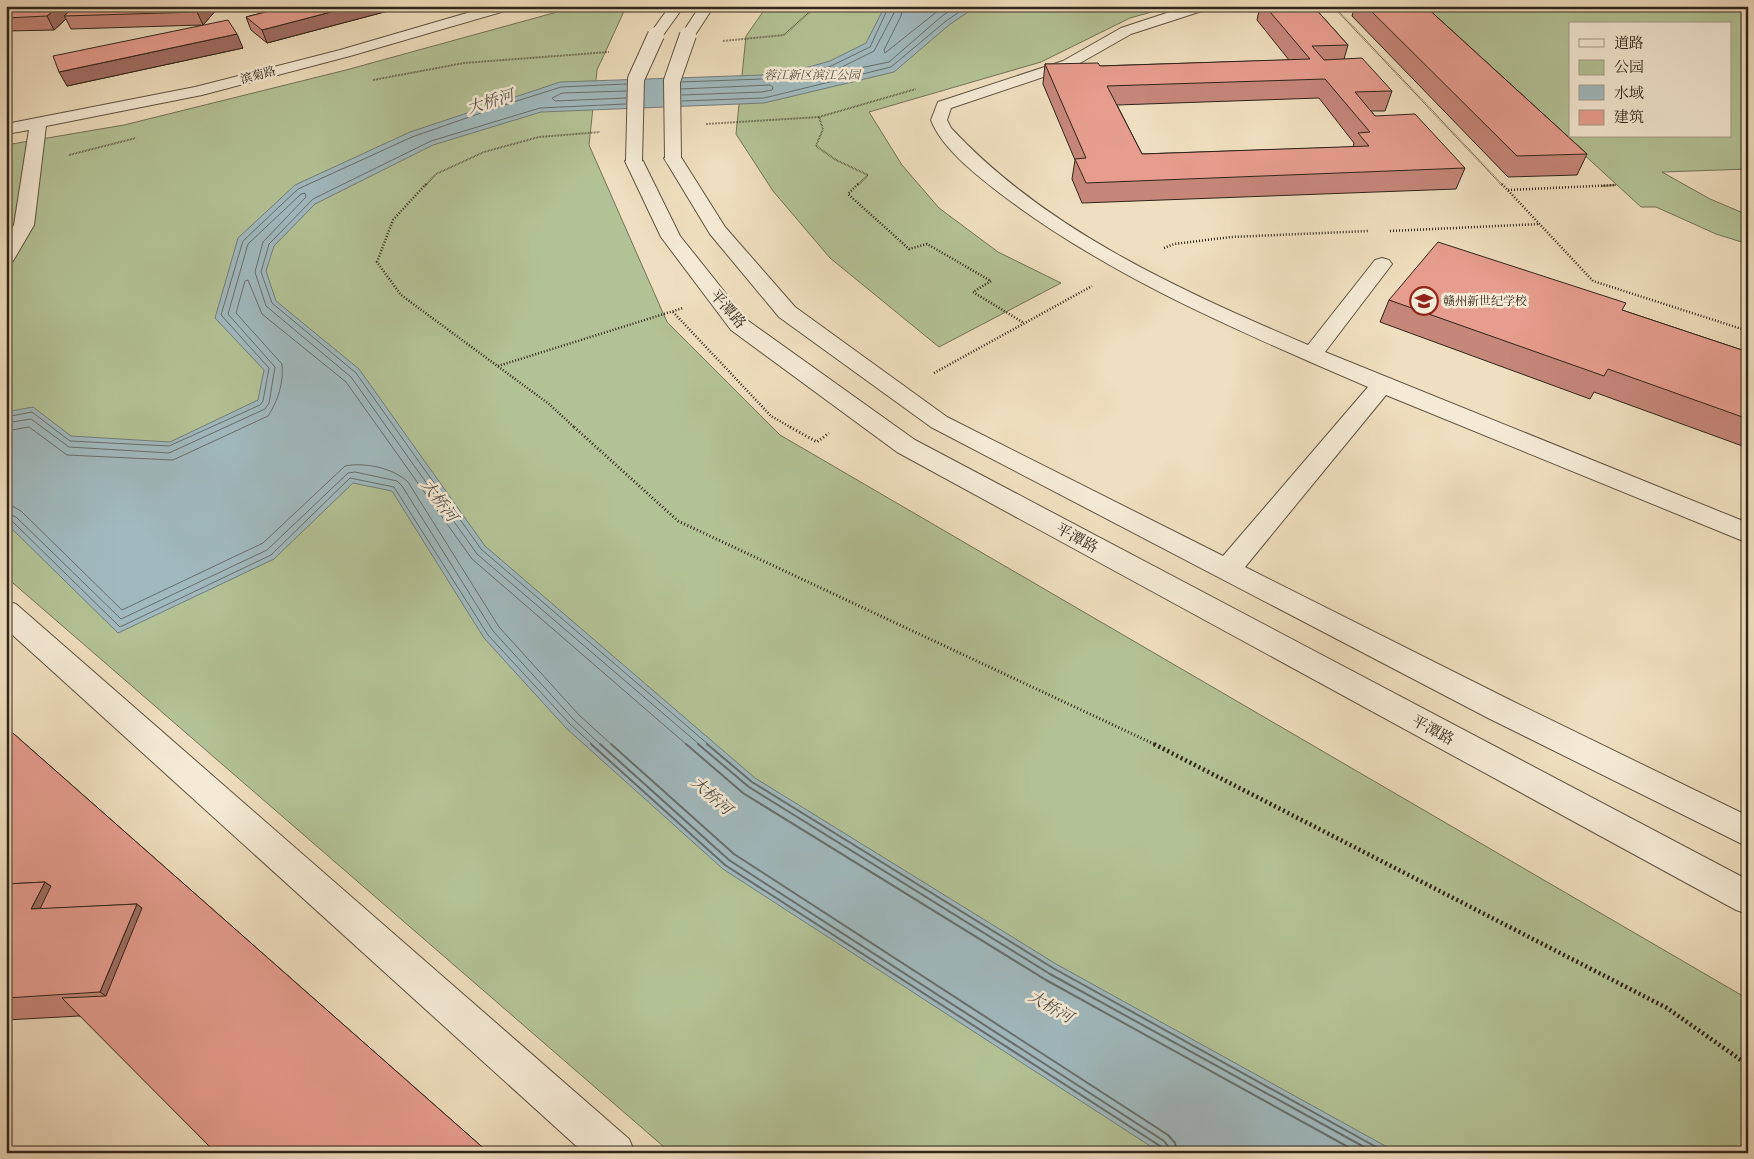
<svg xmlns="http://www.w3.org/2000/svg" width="1754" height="1159" viewBox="0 0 1754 1159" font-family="'Old Standard TT','Noto Serif SC',serif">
<rect width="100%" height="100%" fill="#efdebf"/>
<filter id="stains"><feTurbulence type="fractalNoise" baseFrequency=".004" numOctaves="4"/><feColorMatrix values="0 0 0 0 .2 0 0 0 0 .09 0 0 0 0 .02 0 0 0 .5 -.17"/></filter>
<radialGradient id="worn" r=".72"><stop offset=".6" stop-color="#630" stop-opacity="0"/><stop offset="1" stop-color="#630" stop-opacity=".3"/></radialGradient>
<g fill="#b3c296" stroke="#727358" fill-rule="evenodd">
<path d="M579,6L626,7L597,70L589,145L667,322L780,435L1748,999V1153H671L6,577V145L124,125L346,70Z"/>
<path d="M767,6H1173L1130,18L1041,62L869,112L902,165L939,208L998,252L1061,283L939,347L830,258L773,191L736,134L746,36Z"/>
<path d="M1422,6H1748V169L1662,172L1710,199L1748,215V244L1716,234L1656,207H1641ZM1570,24H1730V136H1570Z"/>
</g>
<path fill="#a0b9be" stroke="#737d7c" d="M885,6H977L949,25L894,72L764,103L541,112L433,145L315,204L274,246L266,271L276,301L359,369L485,546L755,778L1056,964L1398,1153H1161L723,869L566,728L484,638L392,491L353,483L274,559L118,633L6,523V412L33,407L71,436L170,442L258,400L264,370L215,318L238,238L295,185L410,132L560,82L762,75L798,70L830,61L866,43Z"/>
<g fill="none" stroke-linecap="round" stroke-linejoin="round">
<g stroke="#686e6c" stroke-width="1">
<path d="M895,6L894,13L874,51L840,68V72L889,62L942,16L957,6"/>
<path d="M903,6L901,16L884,50L885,53L944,6"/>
<path d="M681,82L762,79L798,75L831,66L870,47L889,6"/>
<path d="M681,89L770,85L773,87L772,90L762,92L682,95"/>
<path d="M626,91L562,93L552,98L555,101L626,98"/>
<path d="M682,101L764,98L891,67L946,21L968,6"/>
<path d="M626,104L540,108L431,141L313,199L269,244L261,272L272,303L356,373L481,549L709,745"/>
<path d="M6,417L32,412L70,441L169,446L260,405L263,401L269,368L221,315L243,241L298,189L412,137L501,106L561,87L626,84"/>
<path d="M6,423L31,419L69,447L169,453L265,409L269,403L275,367L228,314L248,244L301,194L305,193L306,197L263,242L255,272L266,306L351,377L477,554L700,745"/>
<path d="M6,431L29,427L67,455L173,460L268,416C278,401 284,382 282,364L236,313L245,281L248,280L262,314L346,382L472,559L687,745"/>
<path d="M6,506L14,507L21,511L122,610L263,543L345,466C365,462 393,468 408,482L499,627L579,715L612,745"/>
<path d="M6,513L16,517L121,619L267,550L348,473L355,472L397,481L402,486L493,631L574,720L601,745"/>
<path d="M6,520L12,521L120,627L271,555L350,478L394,487L488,635L570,724L593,745"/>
</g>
<g stroke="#686e6c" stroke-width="2">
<path d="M591,744L725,865L1160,1146L1163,1153"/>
<path d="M600,744L729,860L1164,1141L1168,1146L1169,1153"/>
<path d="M611,744L734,854L1168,1135L1175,1143L1177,1153"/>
<path d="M686,744L743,793L1046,980L1359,1153"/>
<path d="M698,744L749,787L1050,974L1375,1153"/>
<path d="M707,744L752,782L1053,968L1387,1153"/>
</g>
<defs>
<g id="minor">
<path d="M491,6H514L512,9L350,56L202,95L46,126L34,225L13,261L6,263V239L14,225L29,130L6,134V124L195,87L340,50Z"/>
<path d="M670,6H684L661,38H651L649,35Z"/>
<path d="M700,6H714L693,38H683L681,35Z"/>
<path d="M1188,6H1210L1208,9L1131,34L1073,67L951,108L947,120L951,128C1047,231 1180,290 1308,345L1375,260L1382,258L1389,260L1392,264L1389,268L1325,352L1748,523V543L1386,395L1245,567L1510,700L1748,816V847L1488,718L931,427L779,317L710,234L664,158L667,154L673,153L679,154L725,227L795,307L947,417L1223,556L1368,387C1239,331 1109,277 997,191C974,173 941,147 931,120L938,102L1063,61L1121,28Z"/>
<path d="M634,156L640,157L643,161L680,236L747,320L915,440L1748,880V914L1736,910L897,452L731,330L661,237L625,161L628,157Z"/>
<path d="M6,601L16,604L629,1139L635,1153H584L6,629Z"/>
</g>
</defs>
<use href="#minor" stroke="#605242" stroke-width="2"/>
<g stroke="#302419" stroke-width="2" stroke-dasharray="0.5 1" stroke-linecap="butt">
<path d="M1333,6L1503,186"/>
<path d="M723,41L784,35L816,6"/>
<path d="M373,80L464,63L609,52"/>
<path d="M819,117L823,129L816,146L836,160L868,175L857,186"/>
<path d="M706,124L819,117L916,89"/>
<path d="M69,155L136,138"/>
<path d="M425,186L436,174L484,152L539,137L600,132"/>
<path d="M1602,186L1616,185"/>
</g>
<g stroke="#302419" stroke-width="2.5" stroke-dasharray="1 2" stroke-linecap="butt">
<path d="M426,184L393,220L377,262L401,295L549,404L575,428"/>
<path d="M858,184L848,194L909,249L927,244L991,281L973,292L1024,323"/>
<path d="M1502,184L1593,281L1748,331"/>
<path d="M1508,190L1616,185"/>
<path d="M1390,231L1540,224"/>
<path d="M1164,248L1174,244L1231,237L1369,231"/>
<path d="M673,312L771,416L792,428"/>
<path d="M498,366L683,308"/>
<path d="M934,373L1092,286"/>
</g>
<g stroke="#302419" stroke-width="3" stroke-dasharray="1 2.5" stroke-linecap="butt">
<path d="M574,427L678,521L1156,745"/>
<path d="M790,427L817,442L829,433"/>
</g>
<path stroke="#302419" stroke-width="4.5" stroke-dasharray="2 3" stroke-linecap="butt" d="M1154,744L1667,1008L1748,1065"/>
<use href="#minor" fill="#f5ead5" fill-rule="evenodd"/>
<defs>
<g id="minor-bridge">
<path d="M673,158L672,81L688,35"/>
<path d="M634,161L636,79L656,35"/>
</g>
</defs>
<use href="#minor-bridge" stroke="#605242" stroke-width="18" stroke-linecap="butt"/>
<use href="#minor-bridge" stroke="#f5ead5" stroke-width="16"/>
</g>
<g fill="#c6877b" stroke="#302419" fill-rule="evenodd">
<path d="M6,6L70,10L217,9L203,25L243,48L67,86L201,25L71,29L66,19L54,30L6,31Z"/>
<path d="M289,6H407L267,43L251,30L246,17Z"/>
<path d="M1260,6H1313L1348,45L1344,59L1392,91L1385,111H1371L1375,116L1465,168L1456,189L1082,203L1072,179L1075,160L1043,84L1045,64L1100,66L1289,60L1257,20ZM1319,98L1354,143L1353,147L1142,154L1117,105Z"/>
<path d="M1355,6H1425L1587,154L1577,175L1508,177L1352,16Z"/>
<path d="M1389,300L1622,310L1748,352V448L1594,392L1590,399L1380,322Z"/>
<path d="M6,727L489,1153L79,1016L6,1020Z"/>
</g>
<g fill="#a16e64" stroke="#302419">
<path d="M59,6H68L72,14L64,16L66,19L54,30L47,16Z"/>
<path d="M203,6H216L217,9L203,25L197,12Z"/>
<path d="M354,6H407L267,43L262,30Z"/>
<path d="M237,34L243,48L67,86L59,72Z"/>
<path d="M45,882L75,905L31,909Z"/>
<path d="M137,904L164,927L130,1013L100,992Z"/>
</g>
<g fill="#e69d8f" stroke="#302419" fill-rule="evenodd">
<path d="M6,6H59L47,16L6,18Z"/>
<path d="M75,6H203L197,12L64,16Z"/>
<path d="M289,6H354L262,30L246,17Z"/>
<path d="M1265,6H1313L1348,45L1312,46L1324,60L1362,58L1392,91L1355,92L1375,116L1415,114L1465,168L1086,183L1075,159L1086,158L1045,64L1098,63L1100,66L1310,59ZM1325,79L1370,132L1358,133L1369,146L1142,154L1107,86Z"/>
<path d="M1366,6H1425L1587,154L1517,156Z"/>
<path d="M228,20L237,34L59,72L53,56Z"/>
<path d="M1438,242L1626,303L1622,310L1748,352V419L1608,369L1604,376L1389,300Z"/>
<path d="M6,727L489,1153H216L62,998L106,996L142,908L137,904L40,909L51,886L45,882L6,884Z"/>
<path d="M45,882L31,909L137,904L100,992L6,998V884Z"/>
</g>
<defs>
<symbol id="school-ring" viewBox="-11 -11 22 22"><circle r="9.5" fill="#f5ead5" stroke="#8f2418" stroke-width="1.5"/><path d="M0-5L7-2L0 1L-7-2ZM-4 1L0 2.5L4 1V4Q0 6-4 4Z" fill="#8f2418"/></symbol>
</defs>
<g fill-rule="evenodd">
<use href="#school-ring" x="1408" y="285" width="32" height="32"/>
</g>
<g text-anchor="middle" stroke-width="5" stroke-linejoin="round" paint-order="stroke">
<g font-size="12" fill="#302419" stroke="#f5ead5">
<text transform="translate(258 75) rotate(-15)" y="4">滨菊路</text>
</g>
<g font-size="12" font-style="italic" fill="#514c38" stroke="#f5ead5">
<text x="812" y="79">蓉江新区滨江公园</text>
</g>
<g font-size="12" fill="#302419" stroke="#f5ead5" text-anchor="start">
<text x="1443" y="305">赣州新世纪学校</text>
</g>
<g font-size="15" fill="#302419" stroke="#f5ead5">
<text transform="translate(728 309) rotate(49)" y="5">平潭路</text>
<text transform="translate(1077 538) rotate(28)" y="5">平潭路</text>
<text transform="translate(1433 730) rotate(28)" y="5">平潭路</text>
</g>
<g font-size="16" font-style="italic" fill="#52514b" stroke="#f5ead5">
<text transform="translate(490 101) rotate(-17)" y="6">大桥河</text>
<text transform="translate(440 500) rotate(53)" y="6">大桥河</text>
<text transform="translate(712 795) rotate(42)" y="6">大桥河</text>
<text transform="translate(1051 1006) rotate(30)" y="6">大桥河</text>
</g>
</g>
<rect width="1754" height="1159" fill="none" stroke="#efdebf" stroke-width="25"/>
<rect x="8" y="8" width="1739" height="1144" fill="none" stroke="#302419" stroke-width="2.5"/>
<rect x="12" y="12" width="1729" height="1134" fill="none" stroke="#302419"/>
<rect x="1569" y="22" width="162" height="115" fill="#f5ead5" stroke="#a69b8a"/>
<rect x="1579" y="39" width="25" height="8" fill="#f5ead5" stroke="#a69b8a"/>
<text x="1614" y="48" font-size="15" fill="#302419">道路</text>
<rect x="1579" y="60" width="25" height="15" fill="#b3c296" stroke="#a69b8a"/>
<text x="1614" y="72" font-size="15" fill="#302419">公园</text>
<rect x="1579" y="85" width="25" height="15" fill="#a0b9be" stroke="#a69b8a"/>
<text x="1614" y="98" font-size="15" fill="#302419">水域</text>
<rect x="1579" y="110" width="25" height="15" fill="#e69d8f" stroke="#a69b8a"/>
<text x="1614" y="122" font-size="15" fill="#302419">建筑</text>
<rect width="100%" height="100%" filter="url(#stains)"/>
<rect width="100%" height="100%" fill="url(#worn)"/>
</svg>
